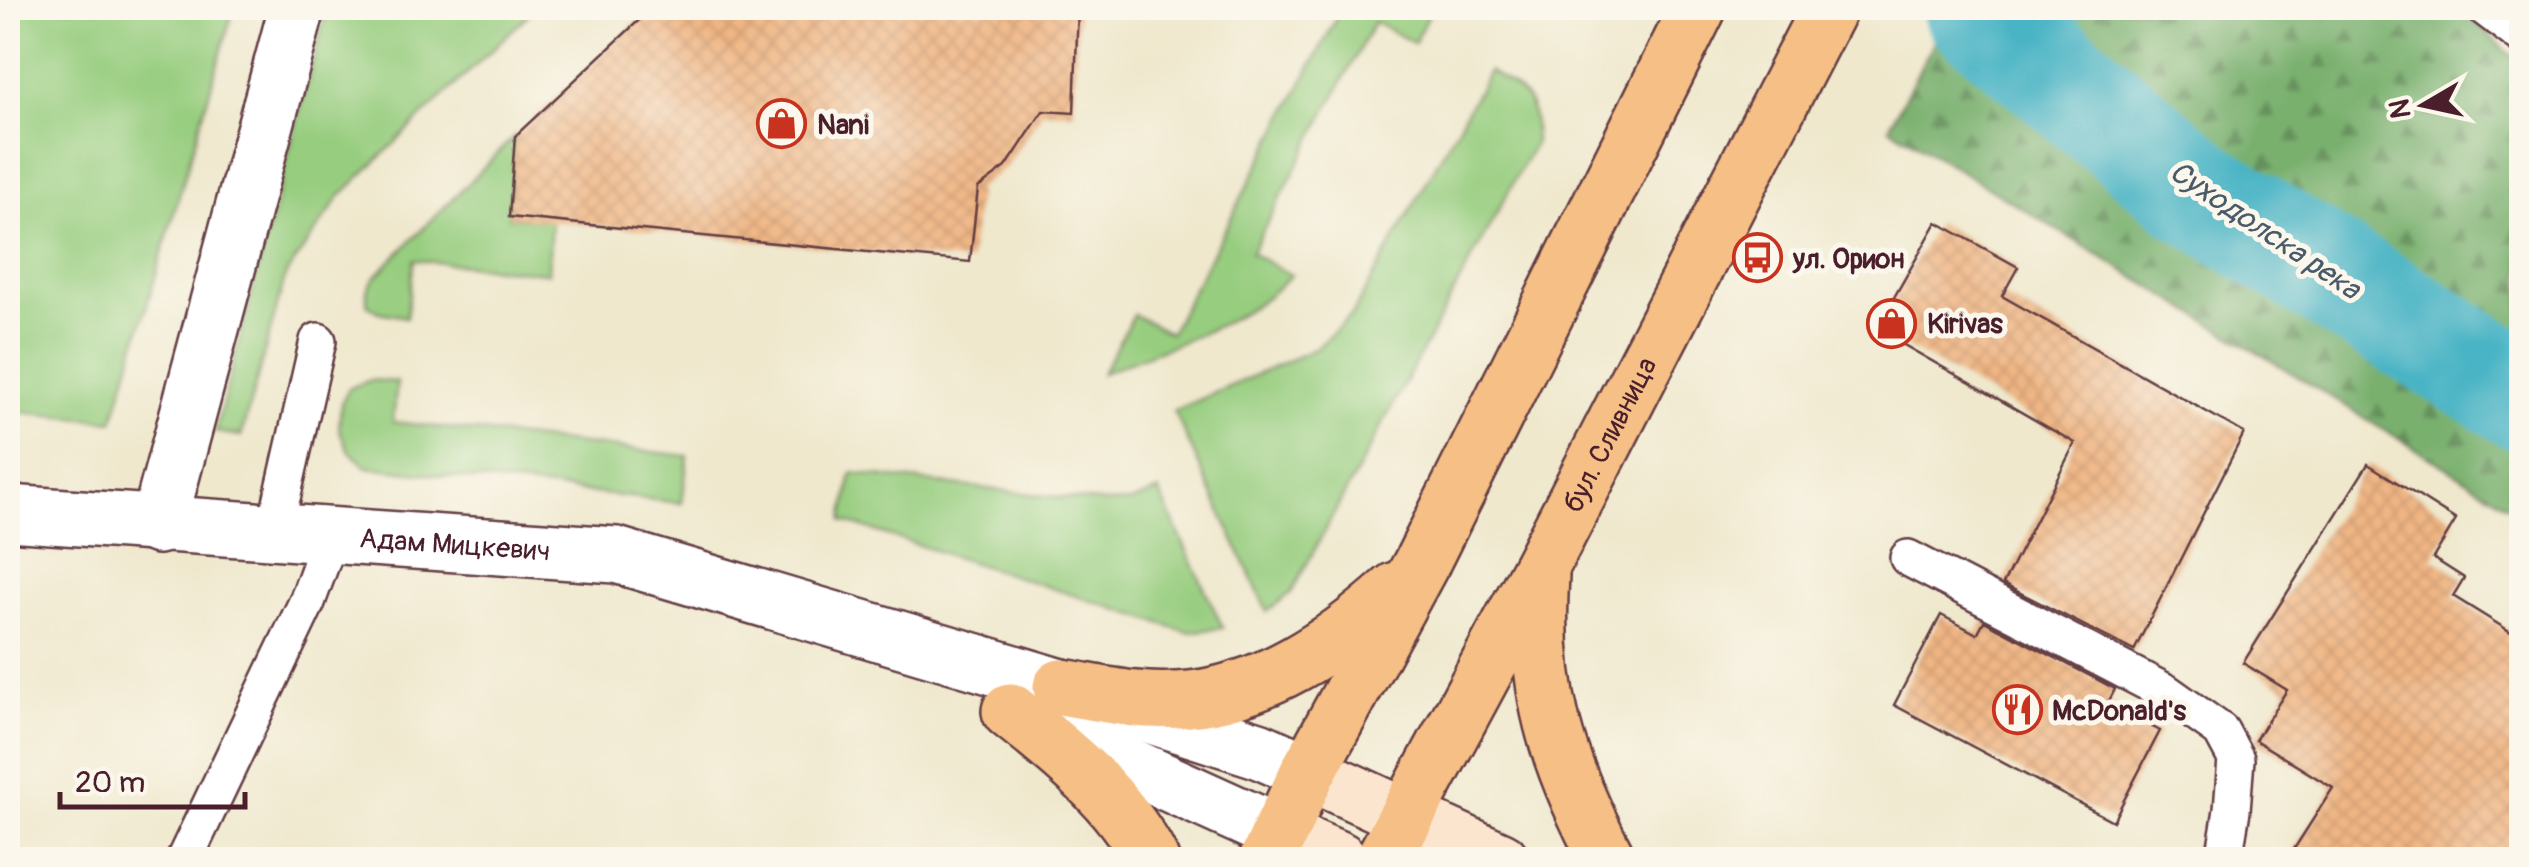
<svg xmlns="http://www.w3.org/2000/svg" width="2529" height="867" viewBox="0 0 2529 867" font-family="Pangolin,sans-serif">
<defs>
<pattern id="forest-firs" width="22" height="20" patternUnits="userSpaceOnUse" patternTransform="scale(2.5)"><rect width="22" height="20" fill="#79b06e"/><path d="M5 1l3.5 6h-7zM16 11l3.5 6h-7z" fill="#658f5b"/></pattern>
<pattern id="building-cross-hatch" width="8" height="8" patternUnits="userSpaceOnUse" patternTransform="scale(2.5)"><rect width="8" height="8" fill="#f0b684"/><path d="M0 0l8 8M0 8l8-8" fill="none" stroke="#cf9c72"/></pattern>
</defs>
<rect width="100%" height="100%" fill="#fbf7ec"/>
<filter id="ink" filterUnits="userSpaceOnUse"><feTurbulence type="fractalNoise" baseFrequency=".01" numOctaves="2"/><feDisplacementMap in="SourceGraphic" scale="20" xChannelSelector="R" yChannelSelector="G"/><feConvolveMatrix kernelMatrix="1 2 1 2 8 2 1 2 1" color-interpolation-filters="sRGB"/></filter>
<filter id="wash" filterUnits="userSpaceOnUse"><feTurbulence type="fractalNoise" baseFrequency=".0048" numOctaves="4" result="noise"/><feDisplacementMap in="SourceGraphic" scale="40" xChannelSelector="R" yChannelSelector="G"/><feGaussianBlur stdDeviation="2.25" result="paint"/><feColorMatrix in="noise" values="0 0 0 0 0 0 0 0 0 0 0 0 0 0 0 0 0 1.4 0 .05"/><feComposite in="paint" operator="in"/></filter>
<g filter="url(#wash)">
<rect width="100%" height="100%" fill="#efe8cd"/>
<g fill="#97cd7f" stroke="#707655" stroke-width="2.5">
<path d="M8,8H234L113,421L8,411Z"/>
<path d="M327,8H535L341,195L286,274L241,436L215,432Z"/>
<path d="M1342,8H1417L1429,13L1414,43L1374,22L1251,253L1291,275C1243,326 1166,346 1102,373L1134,315L1170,333Z"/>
<path d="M1489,71C1526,95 1534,96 1535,142L1291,593L1267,611L1174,411L1317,348L1352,315Z"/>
<path d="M515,136L509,217L551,220L548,273L414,260L406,317L379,312L367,304V290L375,277Z"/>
<path d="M371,380L397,382L393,422L688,456L682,503L367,467L349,451L339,429L341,403L349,388Z"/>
<path d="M852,473L1107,503L1131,502L1159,491L1223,628L1188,632L843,521Z"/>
</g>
<path fill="url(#forest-firs)" stroke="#62684c" stroke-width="2.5" d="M1952,8H2456L2465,12L2521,64V513L1889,127Z"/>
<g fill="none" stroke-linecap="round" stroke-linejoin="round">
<path stroke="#48b4c5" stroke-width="110" d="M1978,8L2197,191L2522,395"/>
</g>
<g id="blocks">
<g fill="url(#building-cross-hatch)">
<path d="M652,8H1078L1074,113L1043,111L1006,167L978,188L970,262L509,217L515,136Z"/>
<path d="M1937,222L2018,267L2002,296L2244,433L2134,651L2003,584L2075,443L1876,329Z"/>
<path d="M2368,464L2456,520L2433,558L2464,578L2453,596L2522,639V860H2287L2333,788L2255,740L2287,690L2243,663Z"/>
<path d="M1941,615L1977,634L1984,621L2115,689L2108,703L2160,731L2113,821L1894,705Z"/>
</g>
</g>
</g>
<g filter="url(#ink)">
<use href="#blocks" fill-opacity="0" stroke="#633d43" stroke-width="2.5"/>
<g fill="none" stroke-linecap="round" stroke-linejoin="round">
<defs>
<g id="service">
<path d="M2485,8L2522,36"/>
<path d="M274,533L318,341"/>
<path d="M1908,558L2166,692L2221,731L2236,759L2232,810L2224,860"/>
<path d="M184,860L307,602L331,536"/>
</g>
<path id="minor" d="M158,526L297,8"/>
<g id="tertiary">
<path id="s1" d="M8,513L616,555L1061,687L1258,750L1308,772"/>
<path d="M1033,722L1278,833"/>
</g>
<g id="secondary">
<path d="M1308,772L1501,860"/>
<path d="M1278,833L1340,860"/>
</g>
<g id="primary">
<path d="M1541,576C1533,689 1556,761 1608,860"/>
<path d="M1061,687C1099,693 1138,703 1177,700C1261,696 1336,644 1396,590"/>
<path d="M1010,711C1065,755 1118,797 1151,860"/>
<path d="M1267,860L1308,772L1422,562L1698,8"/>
<path id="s2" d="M1383,860L1541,567L1829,8"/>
</g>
</defs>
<use href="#service" stroke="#633d43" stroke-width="40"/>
<use href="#minor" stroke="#633d43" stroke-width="60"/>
<use href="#tertiary" stroke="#633d43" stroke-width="60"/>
<use href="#secondary" stroke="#633d43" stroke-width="60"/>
<use href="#primary" stroke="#633d43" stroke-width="60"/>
<use href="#service" stroke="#fff" stroke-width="35"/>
<use href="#minor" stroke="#fff" stroke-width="55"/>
<use href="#tertiary" stroke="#fff" stroke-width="55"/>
<use href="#secondary" stroke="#fbe5cf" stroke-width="55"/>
<use href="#primary" stroke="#f5bf86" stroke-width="55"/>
</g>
</g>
<defs>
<symbol id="shop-ring" viewBox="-11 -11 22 22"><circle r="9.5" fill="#fbf7ec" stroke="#c8321e" stroke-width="1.5"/><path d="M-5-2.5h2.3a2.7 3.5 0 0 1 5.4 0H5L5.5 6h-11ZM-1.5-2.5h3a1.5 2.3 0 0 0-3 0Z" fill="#c8321e"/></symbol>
<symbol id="bus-ring" viewBox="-11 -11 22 22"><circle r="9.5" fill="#fbf7ec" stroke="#c8321e" stroke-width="1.5"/><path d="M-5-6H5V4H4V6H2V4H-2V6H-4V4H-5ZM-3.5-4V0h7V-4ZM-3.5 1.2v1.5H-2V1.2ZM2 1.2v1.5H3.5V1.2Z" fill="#c8321e"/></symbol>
<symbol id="restaurant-ring" viewBox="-11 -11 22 22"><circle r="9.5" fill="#fbf7ec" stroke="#c8321e" stroke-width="1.5"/><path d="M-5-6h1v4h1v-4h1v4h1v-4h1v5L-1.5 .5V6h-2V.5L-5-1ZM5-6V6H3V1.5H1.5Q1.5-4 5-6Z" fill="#c8321e"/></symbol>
</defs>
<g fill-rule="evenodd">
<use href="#shop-ring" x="754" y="96" width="55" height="55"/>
<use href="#bus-ring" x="1730" y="230" width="55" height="55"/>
<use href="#shop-ring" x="1864" y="296" width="55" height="55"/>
<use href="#restaurant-ring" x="1990" y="682" width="55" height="55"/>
</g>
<g text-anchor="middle" stroke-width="10" stroke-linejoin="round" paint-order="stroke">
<g font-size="28" font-weight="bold" fill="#4a1f2b" stroke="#fbf7ec" text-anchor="start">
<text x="817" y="134">Nani</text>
<text x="1793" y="268">ул. Орион</text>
<text x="1927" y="333">Kirivas</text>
<text x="2052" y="720">McDonald's</text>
</g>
<g font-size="28" fill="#4a1f2b" stroke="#fbf7ec">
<text dy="10" stroke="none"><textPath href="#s2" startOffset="482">бул. Сливница</textPath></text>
<text dy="10" stroke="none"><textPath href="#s1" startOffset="448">Адам Мицкевич</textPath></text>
</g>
<g font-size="30" font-style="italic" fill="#495b69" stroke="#fbf7ec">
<text transform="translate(2265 230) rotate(34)" y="10">Суходолска река</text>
</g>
</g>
<rect width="2529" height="867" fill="none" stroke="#fbf7ec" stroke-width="40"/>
<g transform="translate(2424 105) rotate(261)" stroke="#fbf7ec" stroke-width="8" paint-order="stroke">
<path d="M0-8L18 38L0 25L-18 38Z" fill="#4a1f2b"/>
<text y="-15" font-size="28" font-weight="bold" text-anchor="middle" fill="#4a1f2b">N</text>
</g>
<path d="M60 792v15h185v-15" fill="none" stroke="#4a1f2b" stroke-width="5"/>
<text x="75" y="792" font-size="30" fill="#4a1f2b" stroke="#fbf7ec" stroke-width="8" paint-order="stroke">20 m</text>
</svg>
